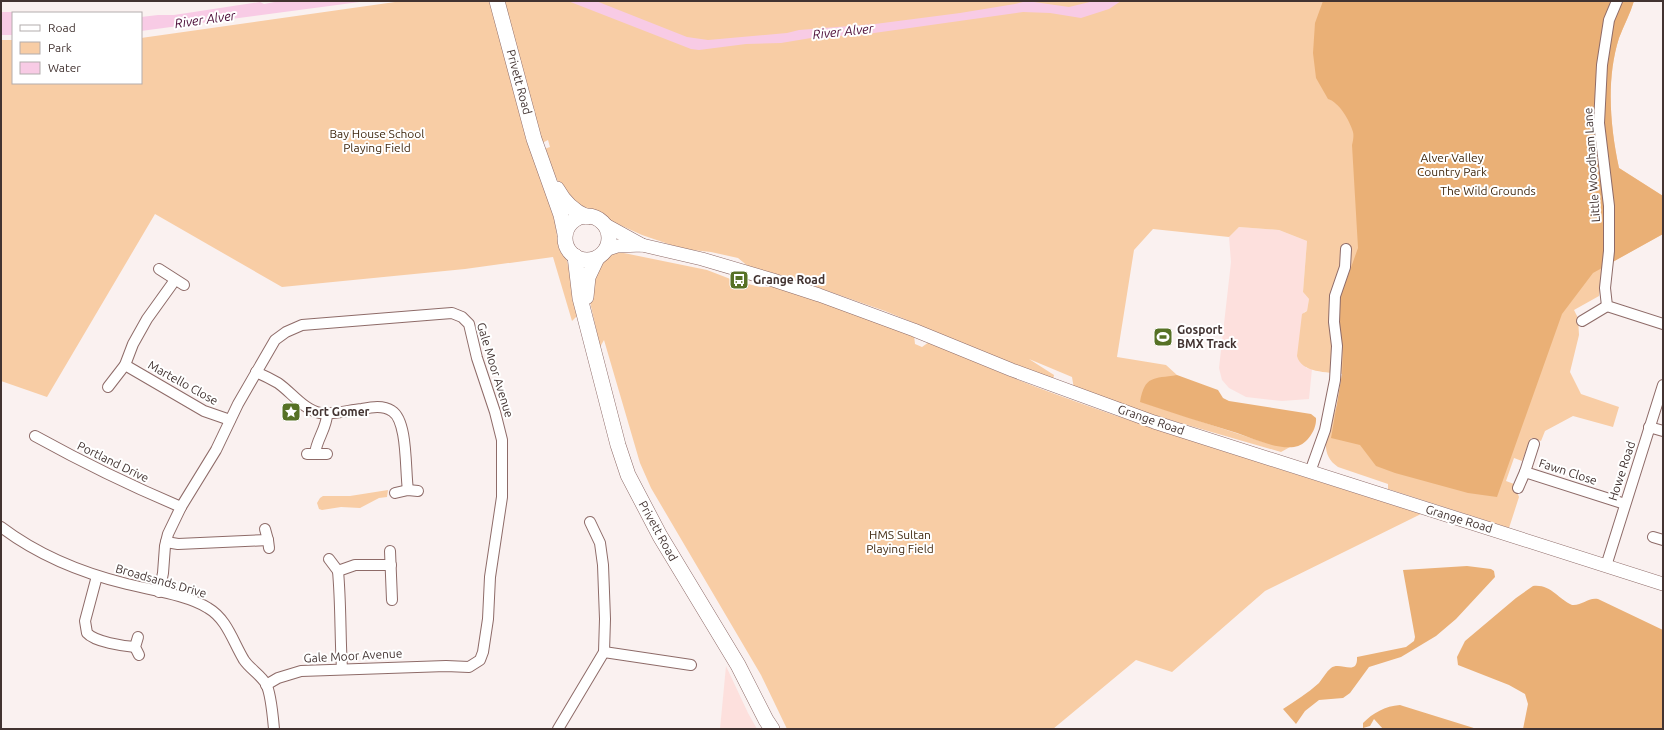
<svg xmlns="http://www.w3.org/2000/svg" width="1664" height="730" viewBox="0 0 1664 730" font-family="Ubuntu,sans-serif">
<rect width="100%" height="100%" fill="#faf1f0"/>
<g fill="#fde0dd">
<path d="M1239,227L1279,230L1307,241L1303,292L1309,299L1307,311L1304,312L1306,368L1312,369L1309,399L1282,401L1246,397L1229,388L1222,380L1219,368L1231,262L1229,237Z"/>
<path d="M726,666L748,713L757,729H720Z"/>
</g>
<g fill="#f8cda5">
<path d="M402,1H490L555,222L559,249L566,258L572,278L577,316L572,321L553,257L465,269L282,287L155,214L47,397L1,381V40H13V83H141V38Z"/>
<path d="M503,1H1634C1630,14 1624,25 1619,38C1606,79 1610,126 1619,168L1663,196V234L1603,267L1599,296L1574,310L1578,318L1579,335L1570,372L1581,394L1619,407L1613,427L1573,416L1545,431L1541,441L1531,438L1522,461L1514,458L1506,481L1514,484L1519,497L1509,528L1388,489V484L1338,467C1314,451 1332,423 1338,402C1340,393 1340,383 1342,374C1328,372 1301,373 1297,356L1302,314L1307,311L1309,299L1303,292L1307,241L1279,230L1239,227L1229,237L1153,229L1134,250L1117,357L1166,365L1177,375L1145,403L1263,442L1290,447L1281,452L1163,418L1074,389L1072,377L1029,359L1054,375L1053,380L885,311L796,280L749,267L738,258L711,252L683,249L642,235L578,206L563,192L553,171L544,149L550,147L548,140L542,143Z"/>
<path d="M614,251L707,270L733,280L760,287H779L914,335L915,344L922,347L929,342C970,360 1012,378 1055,394C1175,438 1299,474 1421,514L1265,591L1172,672L1136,660L1053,729H787L761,675L651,488L640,463L604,340L600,347L590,302L591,281L601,258Z"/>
<path d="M388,490L387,497L379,498L360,508L341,507L322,510L319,509L317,503L320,498L323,496H350Z"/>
</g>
<g fill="#eab076">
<path d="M1323,1H1634C1630,14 1624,25 1619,38C1606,79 1610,126 1619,168L1663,196V234L1593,273L1562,314L1497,497L1468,493L1395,473L1376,466L1360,445L1331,438L1342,374L1343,350L1338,328L1340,298L1358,248L1352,145C1353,141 1354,136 1353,132C1350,121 1339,102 1328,99L1316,78L1313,53L1315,23Z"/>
<path d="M1177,375L1218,390L1223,398L1229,401L1311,414L1316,418C1317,430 1306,446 1294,447C1276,449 1254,439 1237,433C1205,423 1172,413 1140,402C1145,375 1153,379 1177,375Z"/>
<path d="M1467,566L1491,569L1494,571L1495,577L1456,619L1436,636L1401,657L1369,667L1350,693L1343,698L1319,700L1305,711L1296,724L1283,709C1295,701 1308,693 1319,683C1323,678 1326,672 1331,668C1340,661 1358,677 1357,657L1406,647L1414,641L1415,637L1403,570Z"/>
<path d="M1533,586C1551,584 1558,599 1572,605C1582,606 1588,597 1598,599L1663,630V729H1523L1528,704L1525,694L1509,685L1458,665L1457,657L1465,641L1516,598Z"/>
<path d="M1400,705L1403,706L1477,729H1383L1374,719L1370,726L1363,728V723C1373,713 1385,706 1400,705Z"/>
</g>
<g fill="#f8cbe5">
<path d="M280,1H367L141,31V17L158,15H174L260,2L264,4Z"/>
<path d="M568,1H596L687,37L708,40L787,33L799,30L875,24L960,13L1015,4L1027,1L1069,7L1094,1H1121L1109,9L1081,18L1050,13L1023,12L867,34L811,38L781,43L746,44L699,50L691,49Z"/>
<path d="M1,12H47L63,13H13V35H1Z"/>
</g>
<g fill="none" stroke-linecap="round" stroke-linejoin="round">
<defs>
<g id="minor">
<path d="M1617,1L1609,20L1602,65L1599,123L1609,206V251L1605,288L1607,306L1663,324"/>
<path d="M159,269L184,285"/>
<path d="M1582,321L1607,306"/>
<path d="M125,365L204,411L230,420"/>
<path d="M256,372C263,375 271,379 278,383C291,392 304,410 320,413C333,415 349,410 362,409C372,407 383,405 392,411C408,421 405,471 408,490"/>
<path d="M108,387L125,365L133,344L147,319L175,280"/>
<path d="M1649,427L1663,431"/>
<path d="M35,436C82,462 131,486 181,507"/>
<path d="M1534,444L1525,472L1625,504"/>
<path d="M307,454H327"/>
<path d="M315,454C316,440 327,428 327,414"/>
<path d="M1310,472L1325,430L1335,380L1337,346L1334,322L1335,296L1345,267L1346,249"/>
<path d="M1518,488L1525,472"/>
<path d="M395,493L408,490L418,491"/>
<path d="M1,527C38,555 82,573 127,584C151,590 188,595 208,608C227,619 233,642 244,660C250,669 261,675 266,684C271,693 273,718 274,729"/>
<path d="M265,529L268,540L269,548"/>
<path d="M1653,537L1663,540"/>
<path d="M166,542L178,544L268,540"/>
<path d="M390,551L392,600"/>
<path d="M329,559L338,571"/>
<path d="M1606,566L1663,385"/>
<path d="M97,576L85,621L87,633C95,642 123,646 135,647"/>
<path d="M159,592L163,573L165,546L168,534L181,507L216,450L238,404L275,340L286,332L302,325L439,314L452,313L462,317L469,324L477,358L495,412L502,440V497L490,577L488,619L483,652L480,660L469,667L446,666L301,671L278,678L266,685"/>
<path d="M138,637L135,647L139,655"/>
<path d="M604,652L691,665"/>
<path d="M342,669C340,637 341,604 338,571L355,565H391"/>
<path d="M558,729L604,652L605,619L603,565L600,543L590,522"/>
</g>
<g id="tertiary">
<path d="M602,223L642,245"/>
<path d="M605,250L617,246L642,245L702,259L773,280L819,295L914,330L1012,370L1154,422L1663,584"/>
</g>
<g id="secondary">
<path d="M497,1L534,139L561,215L565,234"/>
<path d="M557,189C564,202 573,211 587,217"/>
<circle cx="587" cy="238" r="22"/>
<path d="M575,256L580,298L618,445L628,475L660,536L738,665L766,720L772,729"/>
<path d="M586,297L588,277L597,258"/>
</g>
</defs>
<use href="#minor" stroke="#8e6b68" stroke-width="12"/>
<use href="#tertiary" stroke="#8e6b68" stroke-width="14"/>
<use href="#secondary" stroke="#8e6b68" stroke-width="16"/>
<use href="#minor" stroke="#fff" stroke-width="10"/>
<use href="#tertiary" stroke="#fff" stroke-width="13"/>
<use href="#secondary" stroke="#fff" stroke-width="15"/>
</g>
<defs>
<symbol id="bus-square" viewBox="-11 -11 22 22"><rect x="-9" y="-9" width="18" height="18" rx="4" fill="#567125" stroke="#fff"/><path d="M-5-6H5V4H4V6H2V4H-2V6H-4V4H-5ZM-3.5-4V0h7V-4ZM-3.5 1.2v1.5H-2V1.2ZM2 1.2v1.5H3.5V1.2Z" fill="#fff"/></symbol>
<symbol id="stadium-square" viewBox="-11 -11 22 22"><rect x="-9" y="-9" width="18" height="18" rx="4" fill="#567125" stroke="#fff"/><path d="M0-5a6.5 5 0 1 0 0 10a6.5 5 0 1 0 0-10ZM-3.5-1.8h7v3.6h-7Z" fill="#fff"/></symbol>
<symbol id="sight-square" viewBox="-11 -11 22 22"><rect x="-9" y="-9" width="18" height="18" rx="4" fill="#567125" stroke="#fff"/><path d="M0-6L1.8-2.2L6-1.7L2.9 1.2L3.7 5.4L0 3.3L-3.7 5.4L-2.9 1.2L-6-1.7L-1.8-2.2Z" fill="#fff"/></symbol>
</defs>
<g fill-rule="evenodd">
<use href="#bus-square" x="728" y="269" width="22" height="22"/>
<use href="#stadium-square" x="1152" y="326" width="22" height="22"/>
<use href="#sight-square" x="280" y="401" width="22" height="22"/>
</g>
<g text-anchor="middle" stroke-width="4" stroke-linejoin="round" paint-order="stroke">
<g font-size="12" fill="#423331" stroke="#fff">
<text transform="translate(519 82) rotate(75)" y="4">Privett Road</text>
<text transform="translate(1592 165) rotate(-94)" y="4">Little Woodham Lane</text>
<text transform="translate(495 370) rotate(73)" y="4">Gale Moor Avenue</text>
<text transform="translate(183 383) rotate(29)" y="4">Martello Close</text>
<text transform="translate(1151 420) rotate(19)" y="4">Grange Road</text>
<text transform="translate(113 462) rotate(26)" y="4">Portland Drive</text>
<text transform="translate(1622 471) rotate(-72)" y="4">Howe Road</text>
<text transform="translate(1568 472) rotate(18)" y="4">Fawn Close</text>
<text transform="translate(1459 519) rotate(17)" y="4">Grange Road</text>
<text transform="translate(658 531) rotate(61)" y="4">Privett Road</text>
<text transform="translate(161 581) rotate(16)" y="4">Broadsands Drive</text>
<text transform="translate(353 656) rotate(-3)" y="4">Gale Moor Avenue</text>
</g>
<g font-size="12" fill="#40280f" stroke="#fff">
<text x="377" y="138">Bay House School<tspan x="377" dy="14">Playing Field</tspan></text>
<text x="1452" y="162">Alver Valley<tspan x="1452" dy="14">Country Park</tspan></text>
<text x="1488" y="195">The Wild Grounds</text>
<text x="900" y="539">HMS Sultan<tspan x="900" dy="14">Playing Field</tspan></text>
</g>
<g font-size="12" font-weight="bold" fill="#423331" stroke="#fff" text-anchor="start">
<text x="753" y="284">Grange Road</text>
<text x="1177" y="334">Gosport<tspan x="1177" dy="14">BMX Track</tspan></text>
<text x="305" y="416">Fort Gomer</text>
</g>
<g font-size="13" font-style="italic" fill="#4c0d38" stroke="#fff">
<text transform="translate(205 19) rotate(-8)" y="5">River Alver</text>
<text transform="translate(843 31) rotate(-6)" y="5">River Alver</text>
</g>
</g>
<rect width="1664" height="730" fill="none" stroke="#423331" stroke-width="4"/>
<rect x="12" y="12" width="130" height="72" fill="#ffffff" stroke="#b3adad"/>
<rect x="20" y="25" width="20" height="6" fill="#ffffff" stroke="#b3adad"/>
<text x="48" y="32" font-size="12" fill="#423331">Road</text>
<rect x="20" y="42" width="20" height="12" fill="#f8cda5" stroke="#b3adad"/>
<text x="48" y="52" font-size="12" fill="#423331">Park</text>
<rect x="20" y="62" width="20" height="12" fill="#f8cbe5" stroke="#b3adad"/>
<text x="48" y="72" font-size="12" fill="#423331">Water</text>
</svg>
